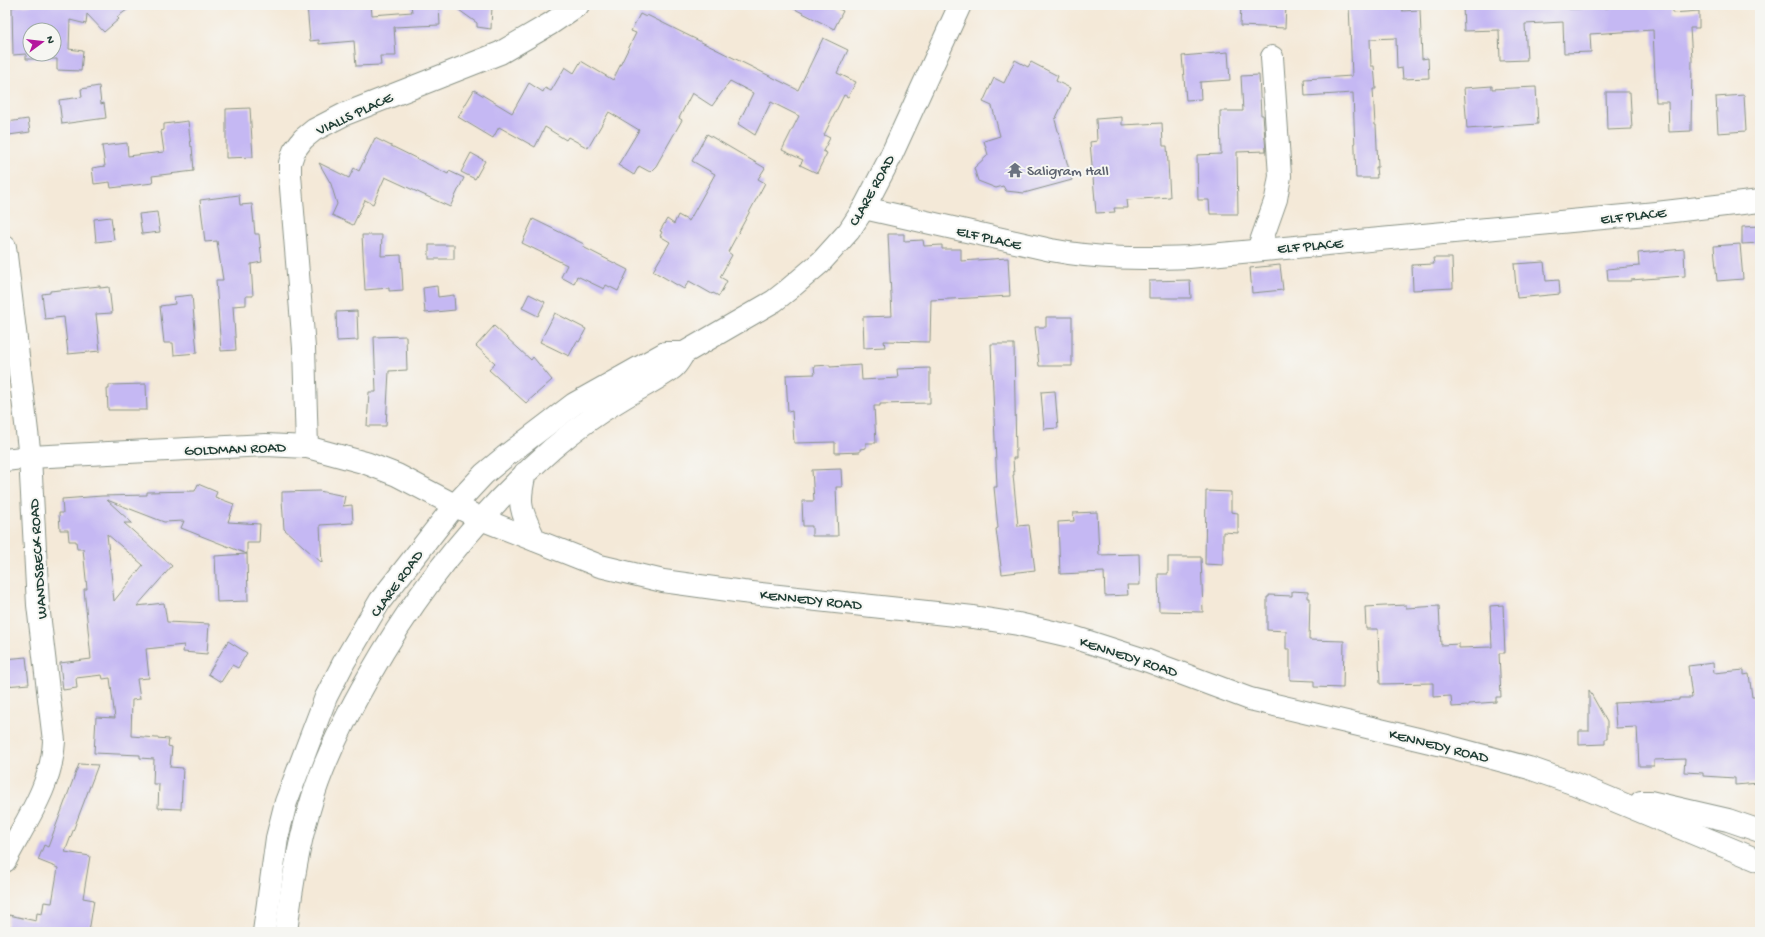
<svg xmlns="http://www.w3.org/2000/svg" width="1765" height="937" viewBox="0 0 1765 937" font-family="'Gochi Hand',sans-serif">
<rect width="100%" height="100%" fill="#f6f6f2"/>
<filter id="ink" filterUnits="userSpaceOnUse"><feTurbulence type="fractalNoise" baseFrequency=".025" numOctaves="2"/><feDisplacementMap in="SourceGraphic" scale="8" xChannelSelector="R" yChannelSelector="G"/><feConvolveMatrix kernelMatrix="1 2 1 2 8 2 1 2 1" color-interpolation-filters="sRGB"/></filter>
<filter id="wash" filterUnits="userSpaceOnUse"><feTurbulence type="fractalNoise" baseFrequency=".012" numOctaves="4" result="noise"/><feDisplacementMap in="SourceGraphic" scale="16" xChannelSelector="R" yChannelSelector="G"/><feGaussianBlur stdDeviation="0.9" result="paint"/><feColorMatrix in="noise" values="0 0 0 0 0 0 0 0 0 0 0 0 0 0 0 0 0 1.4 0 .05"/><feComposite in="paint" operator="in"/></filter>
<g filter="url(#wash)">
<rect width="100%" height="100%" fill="#f4e9d8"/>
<g id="blocks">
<g fill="#c5b8f3" fill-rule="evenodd">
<path d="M34,5H134L117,17L119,19L104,32L87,14L86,24L70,20L69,49L83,51L81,71L57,70V59H26V54L13,55L12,7ZM30,30H54V54H30Z"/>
<path d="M307,5H371L372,15L412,12L411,5H439L440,25L394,27L396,56H380L381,65L356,66L354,41L319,44V40L310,41Z"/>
<path d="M452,5H492L491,29L477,27V23Z"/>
<path d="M787,5H831L843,11L834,29Z"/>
<path d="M1241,5H1286L1285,28L1240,26Z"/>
<path d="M1349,5H1369V7L1371,8L1402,7V11L1420,10L1422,59L1428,58L1429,78L1403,79L1402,68L1397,69L1396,38L1370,39L1371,66H1374L1376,89H1373L1375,125H1376L1378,167H1376L1377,178H1356L1353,93L1305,96L1304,79L1352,76Z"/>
<path d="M1463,5H1568L1569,9L1608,8V5H1673V13L1699,11V28H1690L1692,59L1691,131L1669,132L1668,102H1656L1653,30L1590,34L1591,52L1564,53L1563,22L1525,24L1527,60L1500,61L1499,30L1464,31Z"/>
<path d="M640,14L646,17L647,15L798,90L823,38L848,50L837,73L856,82L848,97L844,95L824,135L830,138L823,151L827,153L817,173L800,165L803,160L782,150L799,116L771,102L755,135L738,124L753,93L730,81L712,106L692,93L679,118L682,120L656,166L650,172L639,166L634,175L618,165L639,130L609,112L588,148L568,137L566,140L545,127L535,147L499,127L493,138L458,117L474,90L512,113L529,83L543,92L545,88L551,91L565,67L574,73L581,61L613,80L636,33L631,31Z"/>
<path d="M1228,52L1230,80L1200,82L1201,99L1186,100L1182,56Z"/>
<path d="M1015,60L1028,67L1031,62L1058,76L1056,81L1070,88L1055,120L1072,180L1024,193L1006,191L1003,186L996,188L978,181L974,168L988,155L984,141L1000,136L992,106L983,102L994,78L1004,83Z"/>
<path d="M1259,75L1261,115H1263L1266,151L1237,152L1238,214H1210L1209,200H1198L1197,155L1221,154L1220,111H1243L1241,76Z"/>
<path d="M99,86L101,104L104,103L106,118L62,124L59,100L82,97L81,89Z"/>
<path d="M1492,86V89L1536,87L1538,124L1467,129L1464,88Z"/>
<path d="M1606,92H1630L1632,129L1607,130Z"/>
<path d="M1744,95L1746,131L1718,133L1716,97Z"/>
<path d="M250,108L253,157L226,158V109Z"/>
<path d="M1122,117V125L1162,123L1163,146H1167L1170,197L1127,200L1128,208H1114L1115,212L1096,213L1090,142L1097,141L1096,119Z"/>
<path d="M28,119L30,132L9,135L7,122Z"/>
<path d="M188,121L191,147L192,146L194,171L152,176L153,183L111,188L110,182L94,184L92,168L105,166L102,146L127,143L128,156L164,152L161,131L164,130V124Z"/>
<path d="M707,134L765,168L758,179L765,183L728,252L732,255L720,277L727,281L719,296L713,293L712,294L689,281L684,289L653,271L670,242L660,236L662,232L660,231L667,219L674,224L678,215L689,221L715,174L692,161Z"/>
<path d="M375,138L448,174L449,171L464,178L450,207L385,177L373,204L365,200L353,225L332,215L337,204L331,184L319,163L349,178L354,168L359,171Z"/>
<path d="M471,153L485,161L475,179L461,172Z"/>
<path d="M239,195L240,205L252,204L255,234H259L262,262L251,264L253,296H246V305L233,306L236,350L221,351L216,280H223L217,241L205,242L200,200Z"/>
<path d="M157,212L160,232L142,234L139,214Z"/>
<path d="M111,217L114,240L96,242L94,219Z"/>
<path d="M533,219L584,244L583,247L628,270L618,291L606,285L604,289L577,276L574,284L561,277L567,265L522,243Z"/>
<path d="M1760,226V243L1742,244V227Z"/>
<path d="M888,234H904V241L923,240L924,246L942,245V249H961V261L1008,258L1010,296L931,300L930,342L884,341L885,347L864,348L863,317L892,316Z"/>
<path d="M362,235H382L381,256L401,255L403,290L389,291V288L365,290Z"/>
<path d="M1740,244L1743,279L1717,281L1714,246Z"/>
<rect x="429" y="245" width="25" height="14"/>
<path d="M1684,249L1685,276L1631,280V281H1608L1607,269L1639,266L1638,253Z"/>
<path d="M1433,258H1452L1453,288L1413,290L1412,265L1434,264Z"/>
<path d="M1544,262L1546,281L1559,280L1560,294L1517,298L1514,264Z"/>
<path d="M1280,265L1283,290L1252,293L1250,268Z"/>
<path d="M1190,280L1191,298H1149V281Z"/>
<path d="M100,286V288L109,287L112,313L96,314L100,351L68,354L64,317L45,319L42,294L50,293V291Z"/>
<path d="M437,286L438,297L454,295L455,310L425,313L423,288Z"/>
<path d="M529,294L545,302L538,316L522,308Z"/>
<path d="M192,295L197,353L174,355L173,343H164L160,306L175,304L174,297Z"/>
<path d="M357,311L358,340L337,341L336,312Z"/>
<path d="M555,313L586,329L579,342L577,341L569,356L540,342Z"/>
<path d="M1046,317H1072V366H1039L1035,327H1046Z"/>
<path d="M494,326L531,360L533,357L552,380L526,403L489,370L495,363L476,346Z"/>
<path d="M406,336L407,370L389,371L386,426H367L369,392H376L374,337Z"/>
<path d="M991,344H1014L1016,458H1013L1014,475H1013L1018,526L1029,525L1035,570L1002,574L996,529L998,528L994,487H997Z"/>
<path d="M830,365V367L861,365L862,380L898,378L897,369L930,368V403L880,404V406H874L876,443H866V448L860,449V452L835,453V442L794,443L792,411L788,412L786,375L815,374L814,366Z"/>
<path d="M146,384L147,410H108L107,389H109V385Z"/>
<path d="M1055,391L1058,428L1044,429L1041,392Z"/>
<path d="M841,469L842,487H836L838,536H812V526H803L802,501H814L812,470Z"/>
<path d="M198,484L217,492L215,497L234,504L228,522L260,524L259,543H247V554L181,528L184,521L164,522L107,500L132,523H124L172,566L137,606L164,603L167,622L209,624L207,654L183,652L184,645L146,649L149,678L137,679L140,699L132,700L131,736L169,739L168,746L172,747L170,767L183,768L181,809L158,808L159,784H153L154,759L140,758V755L94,753L96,717L115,718L110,678L103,679L102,675L76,678L77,688L63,690L60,663L91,659L84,589H87L83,549H77L76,541H69L68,530H60L59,513H63L62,499L102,496L147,495V492L195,491ZM107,534L143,565L114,601Z"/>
<path d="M319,491L345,496L343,506L352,505L353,523L320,525L322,563L284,529L282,500V492Z"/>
<path d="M1206,491L1231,492V512L1238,513V533L1223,532V565L1205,564Z"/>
<path d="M1097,512L1099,555L1139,554L1140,585H1127L1128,595L1105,596L1104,572L1060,574L1058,522L1074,521L1073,513Z"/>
<path d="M247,554L248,601L217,602L215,556Z"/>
<path d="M1168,557H1201L1203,612L1159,611L1158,574H1168Z"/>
<path d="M1292,591L1308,592V598H1310L1309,640L1344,641L1343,688L1314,687V681L1290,680V649H1286V631L1267,630V597H1269V595L1292,596Z"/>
<path d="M1406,605V608L1439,606L1441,645L1459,644V648L1492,647L1490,606L1503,605L1505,653H1499L1501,697H1496V702L1468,704V706L1452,707L1451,696L1433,697V683L1380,684L1378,629H1366L1365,607Z"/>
<path d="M228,641L247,653L238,668L232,665L221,682L208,674Z"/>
<path d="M26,657L29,684L5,686V659Z"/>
<path d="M1713,663L1714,673L1744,670V675L1749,674L1752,697H1758L1760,710L1759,783L1735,785V778L1703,776V773L1684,772L1685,759L1654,760V766H1639L1637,727L1616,728L1614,703L1679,700V698H1692L1688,666Z"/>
<path d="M1589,690L1607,722V739H1605V744L1579,745V731H1589Z"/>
<path d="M79,764L98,765L65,852L90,856L83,898L94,900L89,932H26L7,928L9,915L36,921L37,913L42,914L44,902L52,903L58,868L38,860L44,845L48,847Z"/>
</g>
</g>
</g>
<g filter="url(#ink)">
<use href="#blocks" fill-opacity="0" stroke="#8a9386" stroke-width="1"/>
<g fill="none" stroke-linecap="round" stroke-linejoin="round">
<defs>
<g id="minor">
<path d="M864,208L1051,250C1097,259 1142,259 1189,257L1656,213L1760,201"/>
<path d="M5,247L30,457L38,605L54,741C52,786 25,822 5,861"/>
<path d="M1258,250L1276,199L1280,176L1272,57"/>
<path d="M307,447L304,348L290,175V163L294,151L303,139L314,130L345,114L500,53L550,24L578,5"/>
<path d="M5,460L30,457L266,445L307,447L366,463L397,475L481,519L600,566L663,581L743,592L973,617L1018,624L1070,636L1148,661L1250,699L1447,746L1529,768L1575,784L1760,861"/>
<path d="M525,473C517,505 521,511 535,540"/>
<path d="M1641,802H1650L1728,820L1760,831"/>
<path d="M264,932L277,838L286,802L326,697L344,662L380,601L455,505L484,474L507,455L574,404L665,353H684"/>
<path d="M286,932C291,891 297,849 309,810C322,763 345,718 369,676C417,591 478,514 552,449C573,431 596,414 620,400C637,389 657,380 673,368C678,364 681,357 684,353L774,301L788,290L821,262L849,231L864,208L890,158L960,5"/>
</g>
</defs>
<use href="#minor" stroke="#8a9386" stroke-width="24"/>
<use href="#minor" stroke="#fff" stroke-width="22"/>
</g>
</g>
<defs>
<symbol id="temple-bare" viewBox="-9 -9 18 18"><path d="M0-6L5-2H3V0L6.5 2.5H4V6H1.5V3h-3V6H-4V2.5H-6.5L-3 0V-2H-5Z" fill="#6b7280" stroke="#f6f6f2" stroke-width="2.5" paint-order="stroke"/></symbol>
</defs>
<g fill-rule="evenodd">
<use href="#temple-bare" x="1004" y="159" width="22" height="22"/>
</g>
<g text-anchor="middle" stroke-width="4" stroke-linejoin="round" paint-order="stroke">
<g font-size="15" fill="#1f3d34" stroke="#f6f6f2">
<text transform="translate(354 113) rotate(-25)" y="5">VIALLS PLACE</text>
<text transform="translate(871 190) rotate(-61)" y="5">CLARE ROAD</text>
<text transform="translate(1633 215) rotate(-6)" y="5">ELF PLACE</text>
<text transform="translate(989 237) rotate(13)" y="5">ELF PLACE</text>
<text transform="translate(1310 245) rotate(-5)" y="5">ELF PLACE</text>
<text transform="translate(235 448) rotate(-2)" y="5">GOLDMAN ROAD</text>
<text transform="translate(37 559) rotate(-94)" y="5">WANDSBECK ROAD</text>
<text transform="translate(396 583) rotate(-54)" y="5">CLARE ROAD</text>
<text transform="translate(811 599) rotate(6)" y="5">KENNEDY ROAD</text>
<text transform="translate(1129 656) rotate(18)" y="5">KENNEDY ROAD</text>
<text transform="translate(1439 745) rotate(14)" y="5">KENNEDY ROAD</text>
</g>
<g font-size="15" fill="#5b616d" stroke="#f6f6f2" text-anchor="start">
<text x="1027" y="175">Saligram Hall</text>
</g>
</g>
<rect width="1765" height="937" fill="none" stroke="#f6f6f2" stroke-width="20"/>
<g transform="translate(42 42) rotate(75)"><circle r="19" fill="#f6f6f2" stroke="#a0aca6"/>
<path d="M0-3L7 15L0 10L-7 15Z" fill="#b5179e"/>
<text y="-6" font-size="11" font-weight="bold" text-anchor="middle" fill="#1f3d34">N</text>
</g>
</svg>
